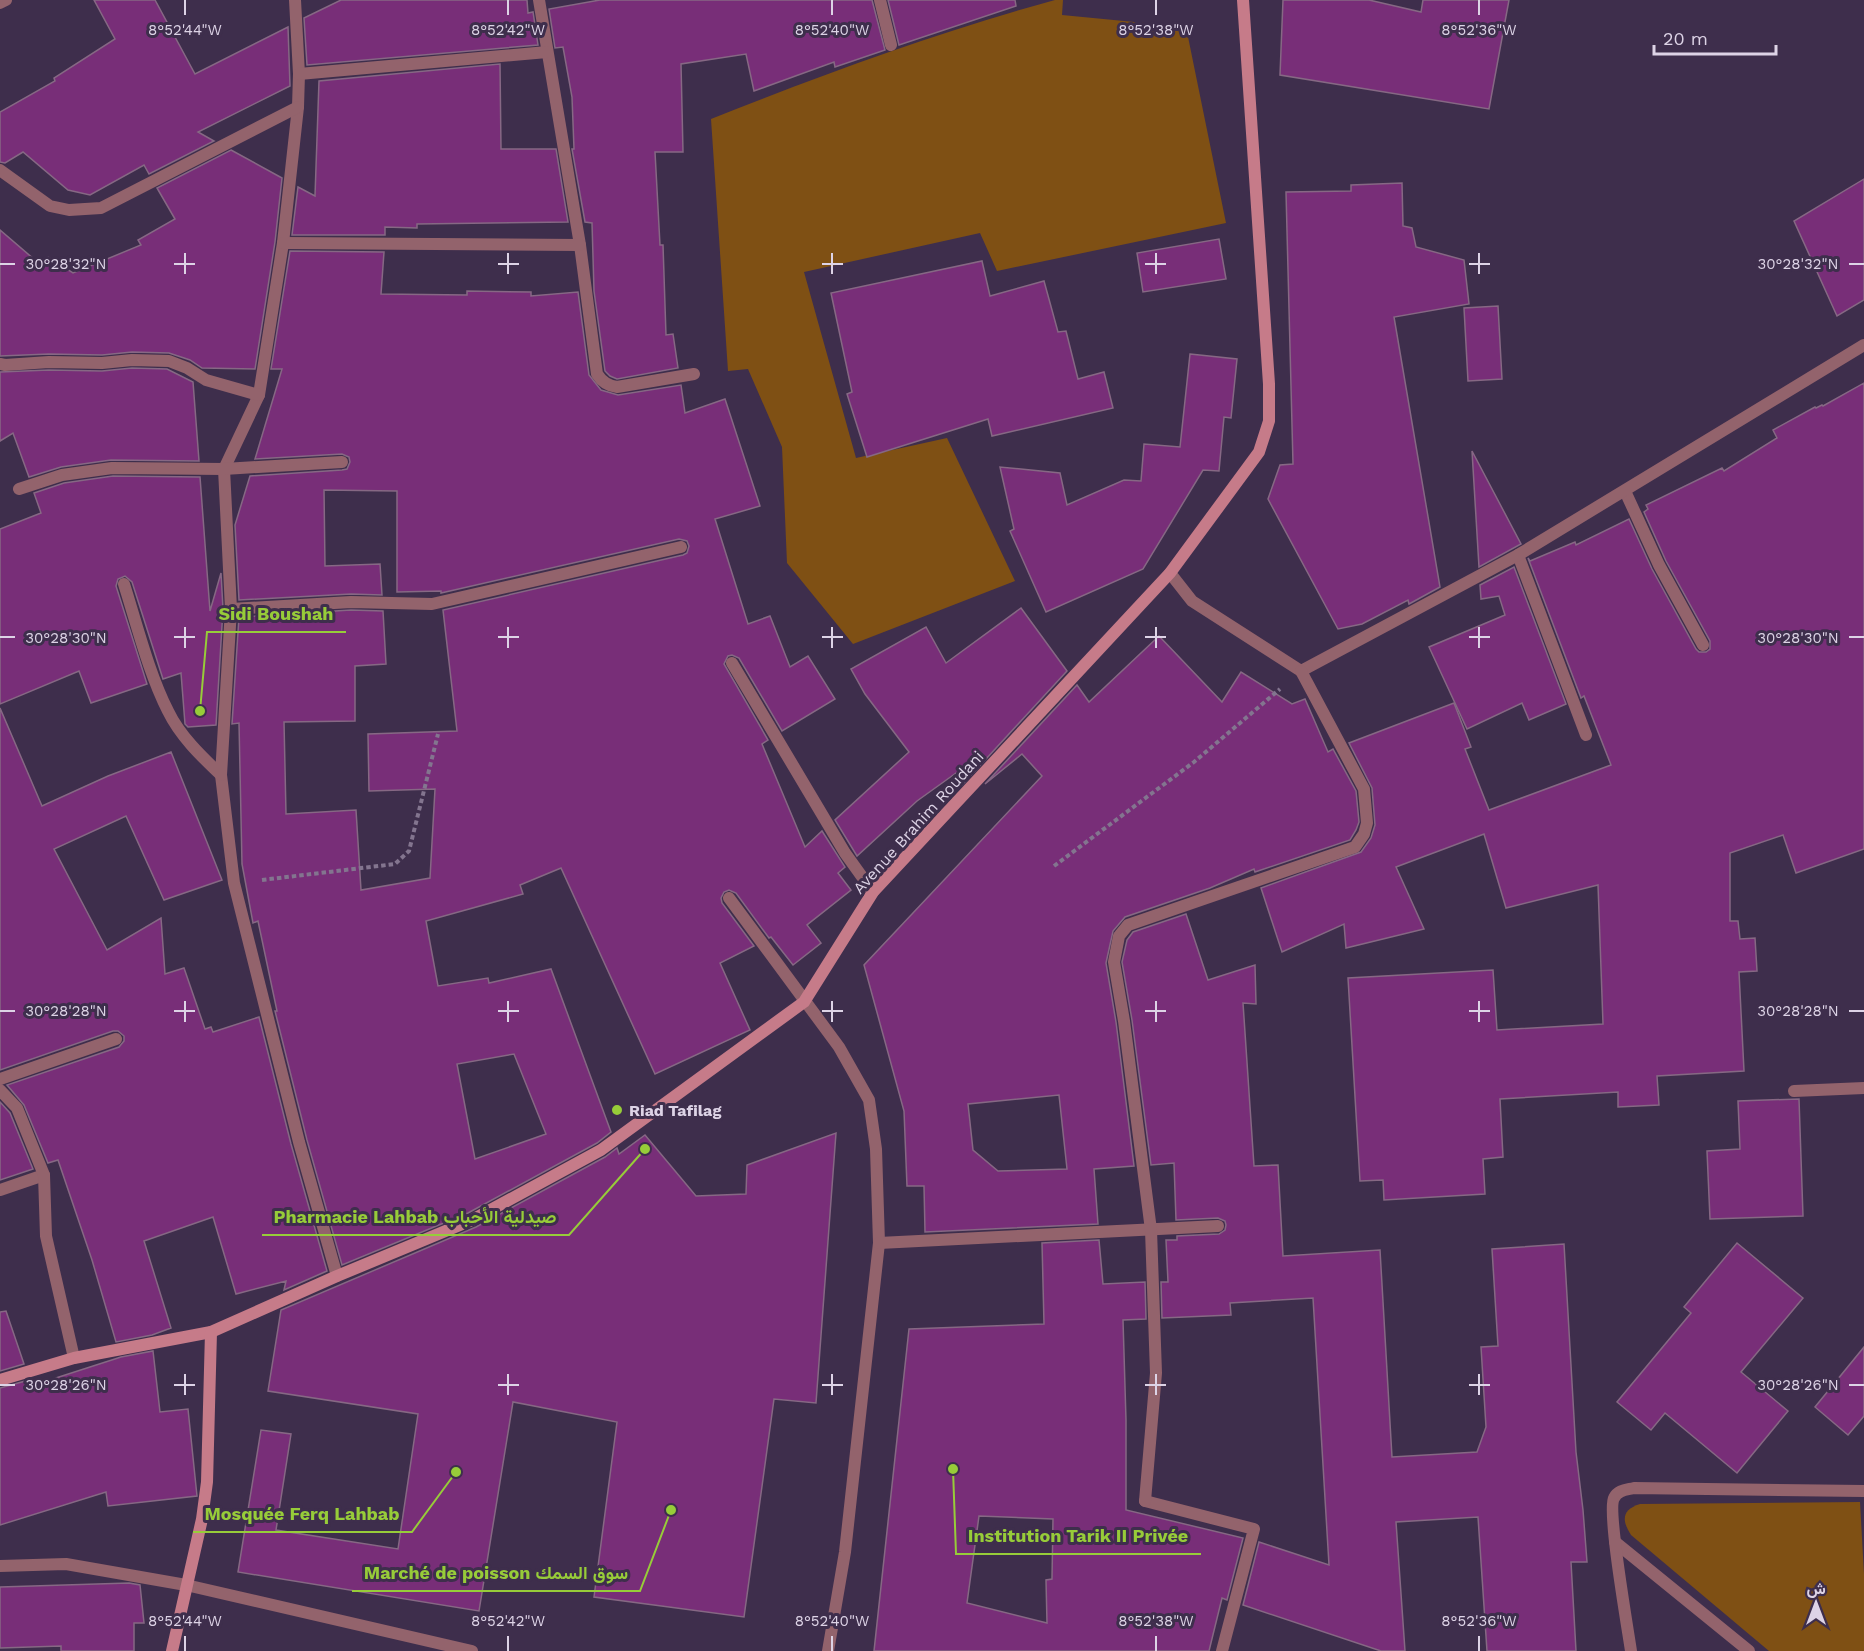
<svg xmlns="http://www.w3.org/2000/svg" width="1864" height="1651" viewBox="0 0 1864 1651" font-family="'Work Sans',Vazirmatn,sans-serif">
<rect width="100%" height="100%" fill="#3e2e4c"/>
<g fill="#7f5014">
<path d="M1055,0H1063L1062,15L1186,27L1226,223L997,271L980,233L804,272L856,458L947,438L1015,581L853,644L787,563L782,447L748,369L728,371L711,119C824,74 938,32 1055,0Z"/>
<path d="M1860,1502L1864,1574V1651H1769L1631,1535C1622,1521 1621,1510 1640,1504Z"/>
</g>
<g fill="#782e78" stroke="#866884" stroke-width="1.5" fill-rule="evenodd">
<path d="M94,0H155L195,74L288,27L290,86L198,132L214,141L149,174L144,165L90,195L68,190L23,152L5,163L0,162V112L55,81L54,78L115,39Z"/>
<path d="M341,0H527L528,13L533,12L538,45L307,65L304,18Z"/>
<path d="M600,0H872L885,50L835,67L834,62L754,91L746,54L681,64L683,152H655L660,245H663L666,335L673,334L678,368L617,379L610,376L605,371L594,291L592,223L585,222L572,149H574L572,97L563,47L555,48L549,9Z"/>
<path d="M888,0H1015L1016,6L899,45Z"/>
<path d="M1283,0H1369L1421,12L1423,0H1509L1489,109L1280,75Z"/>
<path d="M500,64L501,149H556L568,222L417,224V228L385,227V235H292L298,187L315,196L319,81Z"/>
<path d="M231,150L282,178L275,242L255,369L202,368L190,360L169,353L132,352L102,355L49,354L0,356V230L42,266L48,257L73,273L141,245L138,240L175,219L157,188Z"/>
<path d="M1864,179V300L1837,316L1794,221Z"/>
<path d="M1402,183L1403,226L1412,228L1416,247L1464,260L1469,304L1394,317L1440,587L1409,604L1408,600L1362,624L1338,629L1268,499L1280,465L1293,464L1286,192L1351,191V185Z"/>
<path d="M1219,239L1226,279L1143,292L1137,253Z"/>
<path d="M290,251L384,252L381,294L467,295V291L531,292V296L578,292L589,375L601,390L618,395L681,385L685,413L725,399L760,506L715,519L748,624L770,616L790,667L808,656L835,699L782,731L739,658L732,655L728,656L724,664L768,740L762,744L805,847L822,831L845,867L838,873L851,890L807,925L821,943L793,965L771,937L769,938L736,893L729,890L724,892L721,898L722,903L754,946L720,963L750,1030L655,1074L561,868L520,885L523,894L426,921L438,986L488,978L489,983L551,969L611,1132L597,1143L468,1213L342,1265L307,1140L275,1011H277L258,921L253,923L242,864L239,723L232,724L239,617L351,610L383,611L386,664L355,666V721L284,722L286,814L356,810L361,890L430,878L435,789L369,791L368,734L457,731L443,610L683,555L687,553L689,546L687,541L679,539L441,593V591L397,592V491L324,490L325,566L380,564L382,595L351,594L239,600L235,525L250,476L342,470L347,469L350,462L349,457L342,454L255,459L282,369H271ZM514,1054L546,1134L475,1159L457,1064Z"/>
<path d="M982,261L990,296L1044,281L1058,332L1066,331L1078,379L1104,372L1113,408L992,436L988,419L867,457L847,394L852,392L831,293Z"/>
<path d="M1498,306L1502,379L1468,381L1464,308Z"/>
<path d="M1190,354L1237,359L1231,418L1224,417L1219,471L1203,470L1143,569L1046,612L1010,531L1014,529L1000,467L1060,473L1067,505L1124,480L1141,481L1144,444L1180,447Z"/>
<path d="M132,368L167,369L193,382L199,461L111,460L61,467L29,477L13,433L0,441V372L49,370L102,371Z"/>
<path d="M1864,383V849L1796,873L1783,835L1730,853V921H1738L1740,939L1755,938L1757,971L1739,972L1744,1071L1657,1076L1659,1105L1618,1107V1092L1500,1099L1503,1157L1483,1159L1485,1194L1384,1200L1383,1180L1360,1181L1348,978L1493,970L1497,1030L1603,1024L1598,885L1506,908L1484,834L1396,867L1424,929L1346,948L1344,924L1282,952L1261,888L1361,852L1371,838L1375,825L1372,788L1349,743L1454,703L1471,747L1465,749L1489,810L1611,765L1584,696L1581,698L1528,558L1530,561L1575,542L1576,545L1629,519L1652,569L1696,649L1699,652H1706L1710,649V641L1666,561L1644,512L1648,509L1646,505L1722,468L1724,471L1777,438L1773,430L1815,407L1816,408L1822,405L1823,406Z"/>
<path d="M1472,451L1521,544L1479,567Z"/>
<path d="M113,476L200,477L210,611L221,573L223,609L216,725L188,727L185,724L181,673L163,679L132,582L125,576L118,579L116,586L147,684L91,703L79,671L0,704V529L41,513L34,493L64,483Z"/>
<path d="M1514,567L1566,704L1529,720L1522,703L1467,729L1429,647L1505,615L1499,596L1481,599L1480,585Z"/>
<path d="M1021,608L1067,671L962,785L956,773L917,801L857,856L835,820L909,752L865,694L851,669L926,627L946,663Z"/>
<path d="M1159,636L1222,702L1241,672L1292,704L1305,699L1328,752L1333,749L1356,791L1359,822L1356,830L1350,840L1255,872L1254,869L1210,888L1125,917L1113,931L1106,963L1116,1022L1134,1166L1094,1169L1098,1224L925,1232L924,1186H907L904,1111L864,965L1042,776L1022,754L985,784L1077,685L1089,702ZM1059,1095L1067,1169L998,1171L973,1150L968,1104Z"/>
<path d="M0,708L42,806L108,776L171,752L222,880L164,900L126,816L54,849L107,950L161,918L165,974L184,968L205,1029L211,1027L213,1032L259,1017L291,1144L327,1271L284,1290L286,1281L236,1294L213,1217L144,1241L171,1328L152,1335L116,1342L92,1260L58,1160L48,1163L24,1105L7,1085L119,1047L124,1041V1036L118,1031H113L0,1070Z"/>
<path d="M1186,914L1208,980L1255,965L1256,1004L1243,1003L1254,1166L1278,1165L1283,1256L1380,1250L1392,1457L1477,1452L1486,1427L1481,1347L1498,1346L1492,1249L1564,1244L1576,1452L1583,1510L1587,1562H1571L1576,1651H1487L1478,1517L1396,1522L1405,1651H1381L1243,1605L1259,1542L1329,1565L1313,1298L1230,1303L1231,1315L1162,1318L1161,1282H1168L1166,1240H1177V1236L1219,1234L1225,1230L1226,1225L1225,1221L1218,1218L1176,1220L1174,1163L1151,1165L1132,1020L1122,962L1127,940L1133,932Z"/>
<path d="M1799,1099L1803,1216L1710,1219L1707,1151L1740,1149L1738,1101Z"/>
<path d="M0,1102L10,1113L33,1169L0,1180Z"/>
<path d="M836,1133L816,1403L774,1399L744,1617L594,1597L617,1422L513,1402L479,1611L238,1572L261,1430L291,1434L276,1530L398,1549L418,1414L268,1391L281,1310L476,1227L605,1157L617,1148L619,1154L645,1135L696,1196L746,1194L747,1165Z"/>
<path d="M1099,1240L1103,1284L1145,1282L1146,1319L1123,1320L1126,1420V1510L1243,1538L1227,1600L1222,1598L1209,1651H874L909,1329L1044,1324L1042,1243ZM979,1516L1053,1519L1052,1579L1046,1580L1047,1623L967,1603Z"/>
<path d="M1737,1243L1803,1298L1741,1372L1788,1411L1737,1473L1665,1413L1651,1430L1617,1402L1691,1313L1684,1307Z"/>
<path d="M6,1311L24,1364L0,1371V1312Z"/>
<path d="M1864,1347V1416L1848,1435L1815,1407Z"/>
<path d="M153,1351L160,1412L188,1409L197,1496L108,1506L106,1492L0,1525V1388L29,1380L31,1386L121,1357Z"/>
<path d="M129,1583L140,1585L144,1623H134V1651H61V1646L0,1648V1587Z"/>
</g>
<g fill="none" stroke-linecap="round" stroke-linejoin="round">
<g stroke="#83758f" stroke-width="4" stroke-dasharray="4.5 3" stroke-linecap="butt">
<path d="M1054,866L1194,762L1280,689"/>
<path d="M262,880L395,864L409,851L438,734"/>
</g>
<g stroke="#93636c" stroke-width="12">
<path d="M0,1190L44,1175"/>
<path d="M1145,1501L1254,1529L1222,1651"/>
<path d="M1615,1542L1749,1651"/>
<path d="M1631,1651C1628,1630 1607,1510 1614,1498C1618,1490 1626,1490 1634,1488L1864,1491"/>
</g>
<g stroke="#93636c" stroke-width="12">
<path d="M295,0L299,74L298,107L283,243L259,395L224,469L231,609L221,775L234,883L299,1142L337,1276"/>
<path d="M539,0L580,245L597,374C602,382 608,386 617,387L694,374"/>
<path d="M880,0L891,45"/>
<path d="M0,3L6,0"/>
<path d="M299,74L547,52"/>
<path d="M0,170L50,206L69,210L101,208L298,107"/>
<path d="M283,243L580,245"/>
<path d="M0,364L5,365L49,362L102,363L132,360L169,361L187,368L206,380L259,395"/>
<path d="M19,489L62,475L112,468L224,469L342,462"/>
<path d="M1625,491L1659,565L1703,645"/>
<path d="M1518,555L1586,735"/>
<path d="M1170,573L1192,601L1301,671L1518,555L1864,345"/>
<path d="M124,584C137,625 149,674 168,711C180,736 201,756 221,775"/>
<path d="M231,609L351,602L432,604L681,547"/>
<path d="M732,663L845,853L873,892"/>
<path d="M729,898L839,1047L869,1100L876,1149L879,1243L845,1552L828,1651"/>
<path d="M0,1079L116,1039"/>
<path d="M0,1090L17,1108L44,1175L46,1236L74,1358"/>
<path d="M1794,1091L1864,1088"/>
<path d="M879,1243L1218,1226"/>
<path d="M1145,1501L1156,1373L1151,1230L1124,1021L1114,962L1119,936L1128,925L1355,847L1364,834L1367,823L1364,789L1301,671"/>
<path d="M0,1566L66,1564L186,1585L472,1651"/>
</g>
<g stroke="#c67b89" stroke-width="12">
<path d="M0,1380L74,1358L211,1332L337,1276L472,1220L601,1150L804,1002L873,892L1170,573L1259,452L1269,421V384L1243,0"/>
<path d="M172,1651L202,1519L207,1482L211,1332"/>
</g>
</g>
<path fill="none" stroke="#ddd3e6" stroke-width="2" d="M185,0V15M508,0V15M832,0V15M1156,0V15M1479,0V15M185,253V274M508,253V274M832,253V274M1156,253V274M1479,253V274M0,264H15M174,264H195M498,264H519M822,264H843M1145,264H1166M1469,264H1490M1849,264H1864M185,627V648M508,627V648M832,627V648M1156,627V648M1479,627V648M0,637H15M174,637H195M498,637H519M822,637H843M1145,637H1166M1469,637H1490M1849,637H1864M185,1001V1022M508,1001V1022M832,1001V1022M1156,1001V1022M1479,1001V1022M0,1011H15M174,1011H195M498,1011H519M822,1011H843M1145,1011H1166M1469,1011H1490M1849,1011H1864M185,1374V1395M508,1374V1395M832,1374V1395M1156,1374V1395M1479,1374V1395M0,1385H15M174,1385H195M498,1385H519M822,1385H843M1145,1385H1166M1469,1385H1490M1849,1385H1864M185,1636V1651M508,1636V1651M832,1636V1651M1156,1636V1651M1479,1636V1651"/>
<circle fill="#97cc39" stroke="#3e2e4c" stroke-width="2" cx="617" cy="1110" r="6"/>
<g text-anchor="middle" stroke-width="6" stroke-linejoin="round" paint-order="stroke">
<g font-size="16" fill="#ddd3e6" stroke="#3e2e4c">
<text transform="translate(918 822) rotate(-48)" y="6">Avenue Brahim Roudani</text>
</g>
<g font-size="16" font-weight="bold" fill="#ddd3e6" stroke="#3e2e4c" text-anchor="start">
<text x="629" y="1116">Riad Tafilag</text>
</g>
</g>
<g font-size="15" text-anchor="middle" fill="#ddd3e6" stroke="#3e2e4c" stroke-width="6" stroke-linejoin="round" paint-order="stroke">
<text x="185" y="35">8°52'44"W</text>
<text x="508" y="35">8°52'42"W</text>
<text x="832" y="35">8°52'40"W</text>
<text x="1156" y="35">8°52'38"W</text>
<text x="1479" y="35">8°52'36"W</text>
<text x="66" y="269">30°28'32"N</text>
<text x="1798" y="269">30°28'32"N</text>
<text x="66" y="643">30°28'30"N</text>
<text x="1798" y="643">30°28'30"N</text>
<text x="66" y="1016">30°28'28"N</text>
<text x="1798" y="1016">30°28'28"N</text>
<text x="66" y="1390">30°28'26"N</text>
<text x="1798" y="1390">30°28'26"N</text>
<text x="185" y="1626">8°52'44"W</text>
<text x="508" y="1626">8°52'42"W</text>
<text x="832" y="1626">8°52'40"W</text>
<text x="1156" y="1626">8°52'38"W</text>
<text x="1479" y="1626">8°52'36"W</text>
</g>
<path fill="none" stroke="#97cc39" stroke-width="2" d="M200 711L207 632H346M645 1149L569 1235H262M456 1472L412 1532H193M953 1469L956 1554H1201M671 1510L640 1591H352"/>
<g fill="#97cc39" stroke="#3e2e4c" stroke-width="2">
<circle cx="200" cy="711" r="6"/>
<circle cx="645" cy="1149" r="6"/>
<circle cx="456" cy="1472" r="6"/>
<circle cx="953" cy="1469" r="6"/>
<circle cx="671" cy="1510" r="6"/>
</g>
<g font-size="18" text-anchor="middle" font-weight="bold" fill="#97cc39" stroke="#3e2e4c" stroke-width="6" stroke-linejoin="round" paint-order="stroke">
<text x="276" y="620">Sidi Boushah</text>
<text x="415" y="1223">Pharmacie Lahbab صيدلية الأحباب</text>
<text x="302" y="1520">Mosquée Ferq Lahbab</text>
<text x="1078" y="1542">Institution Tarik II Privée</text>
<text x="496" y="1579">Marché de poisson سوق السمك</text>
</g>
<g transform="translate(1816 1603)" stroke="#3e2e4c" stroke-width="4.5" paint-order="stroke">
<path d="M0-4.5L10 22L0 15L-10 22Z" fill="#ddd3e6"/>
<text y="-9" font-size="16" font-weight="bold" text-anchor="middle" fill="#ddd3e6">ش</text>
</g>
<path d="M1654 45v9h122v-9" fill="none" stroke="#ddd3e6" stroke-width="3"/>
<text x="1663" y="45" font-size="18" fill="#ddd3e6" stroke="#3e2e4c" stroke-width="4.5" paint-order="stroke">20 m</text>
</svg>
